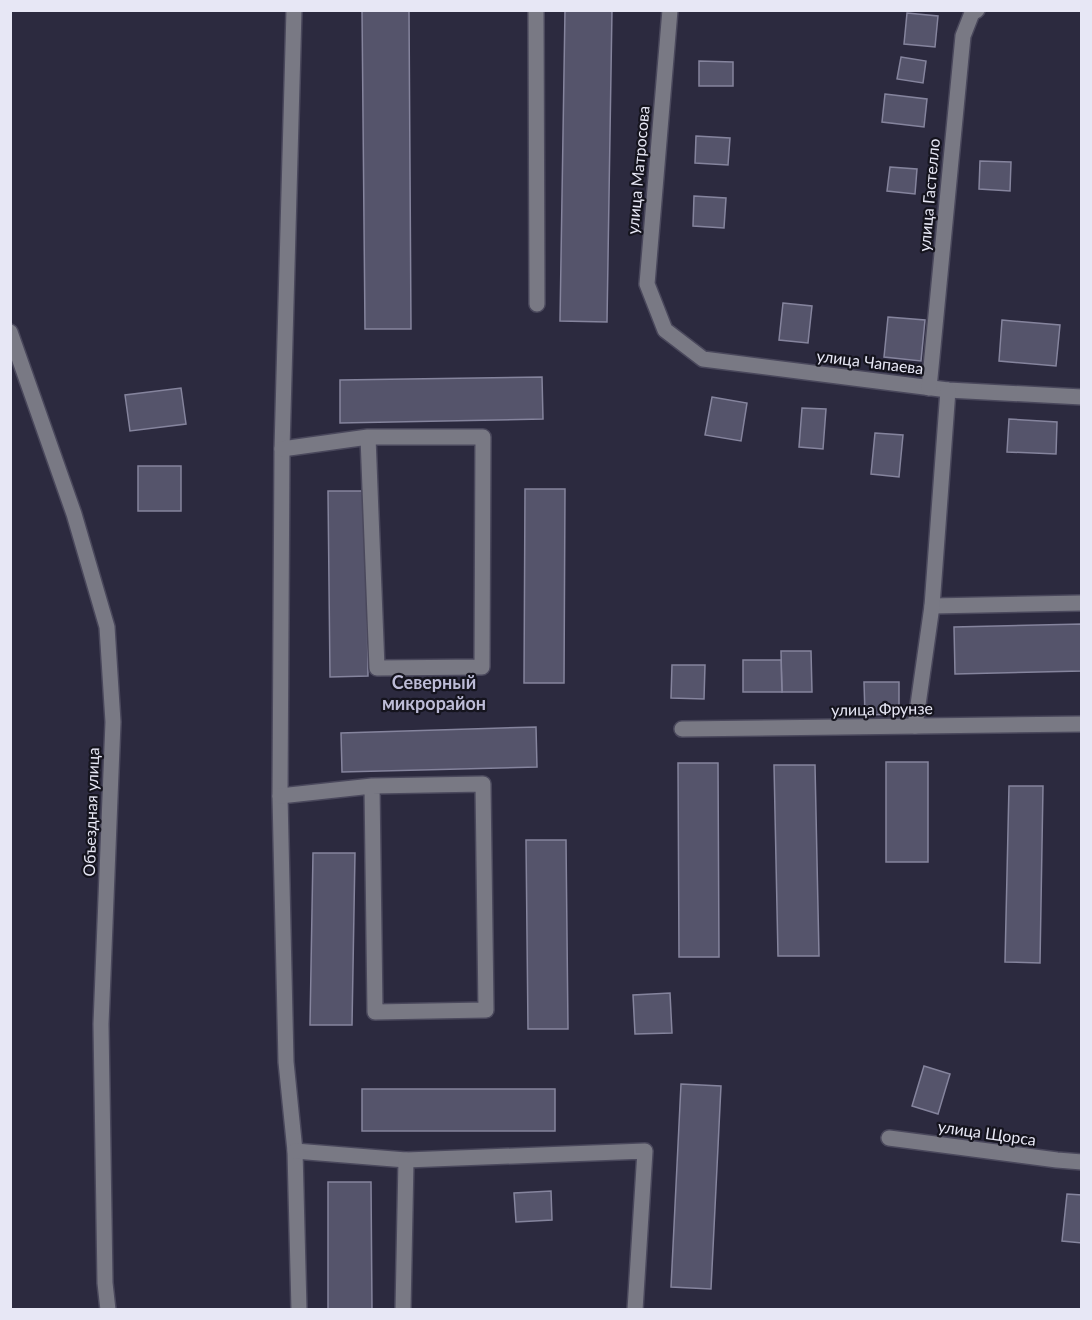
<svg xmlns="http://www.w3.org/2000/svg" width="1092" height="1320" viewBox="0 0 1092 1320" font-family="Lato,sans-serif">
<rect width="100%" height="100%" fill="#2c2a3f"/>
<g fill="#55546b" stroke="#85849d" stroke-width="1.5">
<path d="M362,10H409L411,329H365Z"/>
<path d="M565,10H612L607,322L560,321Z"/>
<path d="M907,13L938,16L935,47L904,44Z"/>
<path d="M901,57L926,61L923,83L897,79Z"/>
<path d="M699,61L733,62V86H699Z"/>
<path d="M885,94L927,99L924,127L882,122Z"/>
<path d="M696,136L730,138L728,165L695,163Z"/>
<path d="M980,161L1011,162L1010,191L979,189Z"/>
<path d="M890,167L917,169L915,194L887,191Z"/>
<path d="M694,196L726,198L724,228L693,226Z"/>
<path d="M783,303L812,306L808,343L779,340Z"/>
<path d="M888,317L925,320L921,361L884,357Z"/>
<path d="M1002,320L1060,325L1056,366L999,361Z"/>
<path d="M542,377L543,419L340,423V380Z"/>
<path d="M181,388L186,424L130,431L125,395Z"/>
<path d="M712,397L747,403L741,441L705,435Z"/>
<path d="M802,408L826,409L823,449L799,447Z"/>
<path d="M1009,419L1057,422L1056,454L1007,452Z"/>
<path d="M875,433L903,435L899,477L871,474Z"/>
<rect x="138" y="466" width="43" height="45"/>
<path d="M525,489H565L564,683H524Z"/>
<path d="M328,491H366L368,676L330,677Z"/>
<path d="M1082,624V671L955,674L954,627Z"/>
<path d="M781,651H811L812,692H782Z"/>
<path d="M743,660H781L782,692H743Z"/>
<path d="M672,665H705L704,699L671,698Z"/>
<path d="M864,682H899V714L865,715Z"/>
<path d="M536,727L537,767L342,772L341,733Z"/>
<rect x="886" y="762" width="42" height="100"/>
<path d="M678,763H718L719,957H679Z"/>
<path d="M774,765H815L819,956H778Z"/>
<path d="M1009,786H1043L1040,963L1005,962Z"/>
<path d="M526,840H566L568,1029H528Z"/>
<path d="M313,853H355L352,1025H310Z"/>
<path d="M670,993L672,1033L635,1034L633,995Z"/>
<path d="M924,1066L950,1074L938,1114L912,1106Z"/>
<path d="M681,1084L721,1086L711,1289L671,1287Z"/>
<rect x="362" y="1089" width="193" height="42"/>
<path d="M328,1182H371L372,1310H328Z"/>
<path d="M551,1191L552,1220L516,1222L514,1193Z"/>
<path d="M1067,1194L1082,1195V1243L1062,1241Z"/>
</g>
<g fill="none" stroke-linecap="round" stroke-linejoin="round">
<defs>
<g id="minor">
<path d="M294,10L282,449L280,796L286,1062L295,1151L299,1310"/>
<path d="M536,10L537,304"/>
<path d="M670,10L647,284L665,330L703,359L948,390L1082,397"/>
<path d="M10,332L74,514L107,627L113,722L101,1024L105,1283L108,1310"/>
<path d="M929,388L963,36L972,13L977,10"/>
<path d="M282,449L368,437H483L482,667L377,668L368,437"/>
<path d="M932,606L1082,603"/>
<path d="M915,726L932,606L948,390"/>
<path d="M682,729L1082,724"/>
<path d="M280,796L372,786L483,784L486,1010L375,1012L372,786"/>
<path d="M889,1138L1057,1160L1082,1162"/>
<path d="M295,1151L406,1160"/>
<path d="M403,1310L406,1160L645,1151L635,1310"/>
</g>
</defs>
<use href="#minor" stroke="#4a485c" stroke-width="18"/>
<use href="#minor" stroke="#797984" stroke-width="15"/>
</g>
<g text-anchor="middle" stroke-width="4.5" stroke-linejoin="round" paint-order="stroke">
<g font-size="16" fill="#e7e7f5" stroke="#15141e">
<text transform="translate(638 170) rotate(-85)" y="6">улица Матросова</text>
<text transform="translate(929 195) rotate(-85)" y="6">улица Гастелло</text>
<text transform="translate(870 362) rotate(7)" y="6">улица Чапаева</text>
<text transform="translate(882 709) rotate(-1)" y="6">улица Фрунзе</text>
<text transform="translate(91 812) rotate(-88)" y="6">Объездная улица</text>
<text transform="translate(987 1133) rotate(8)" y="6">улица Щорса</text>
</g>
<g font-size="18" font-weight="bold" fill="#bcbbd6" stroke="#15141e">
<text x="434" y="689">Северный<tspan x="434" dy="21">микрорайон</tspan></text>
</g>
</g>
<rect width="1092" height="1320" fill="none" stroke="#e7e7f5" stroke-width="24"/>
</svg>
